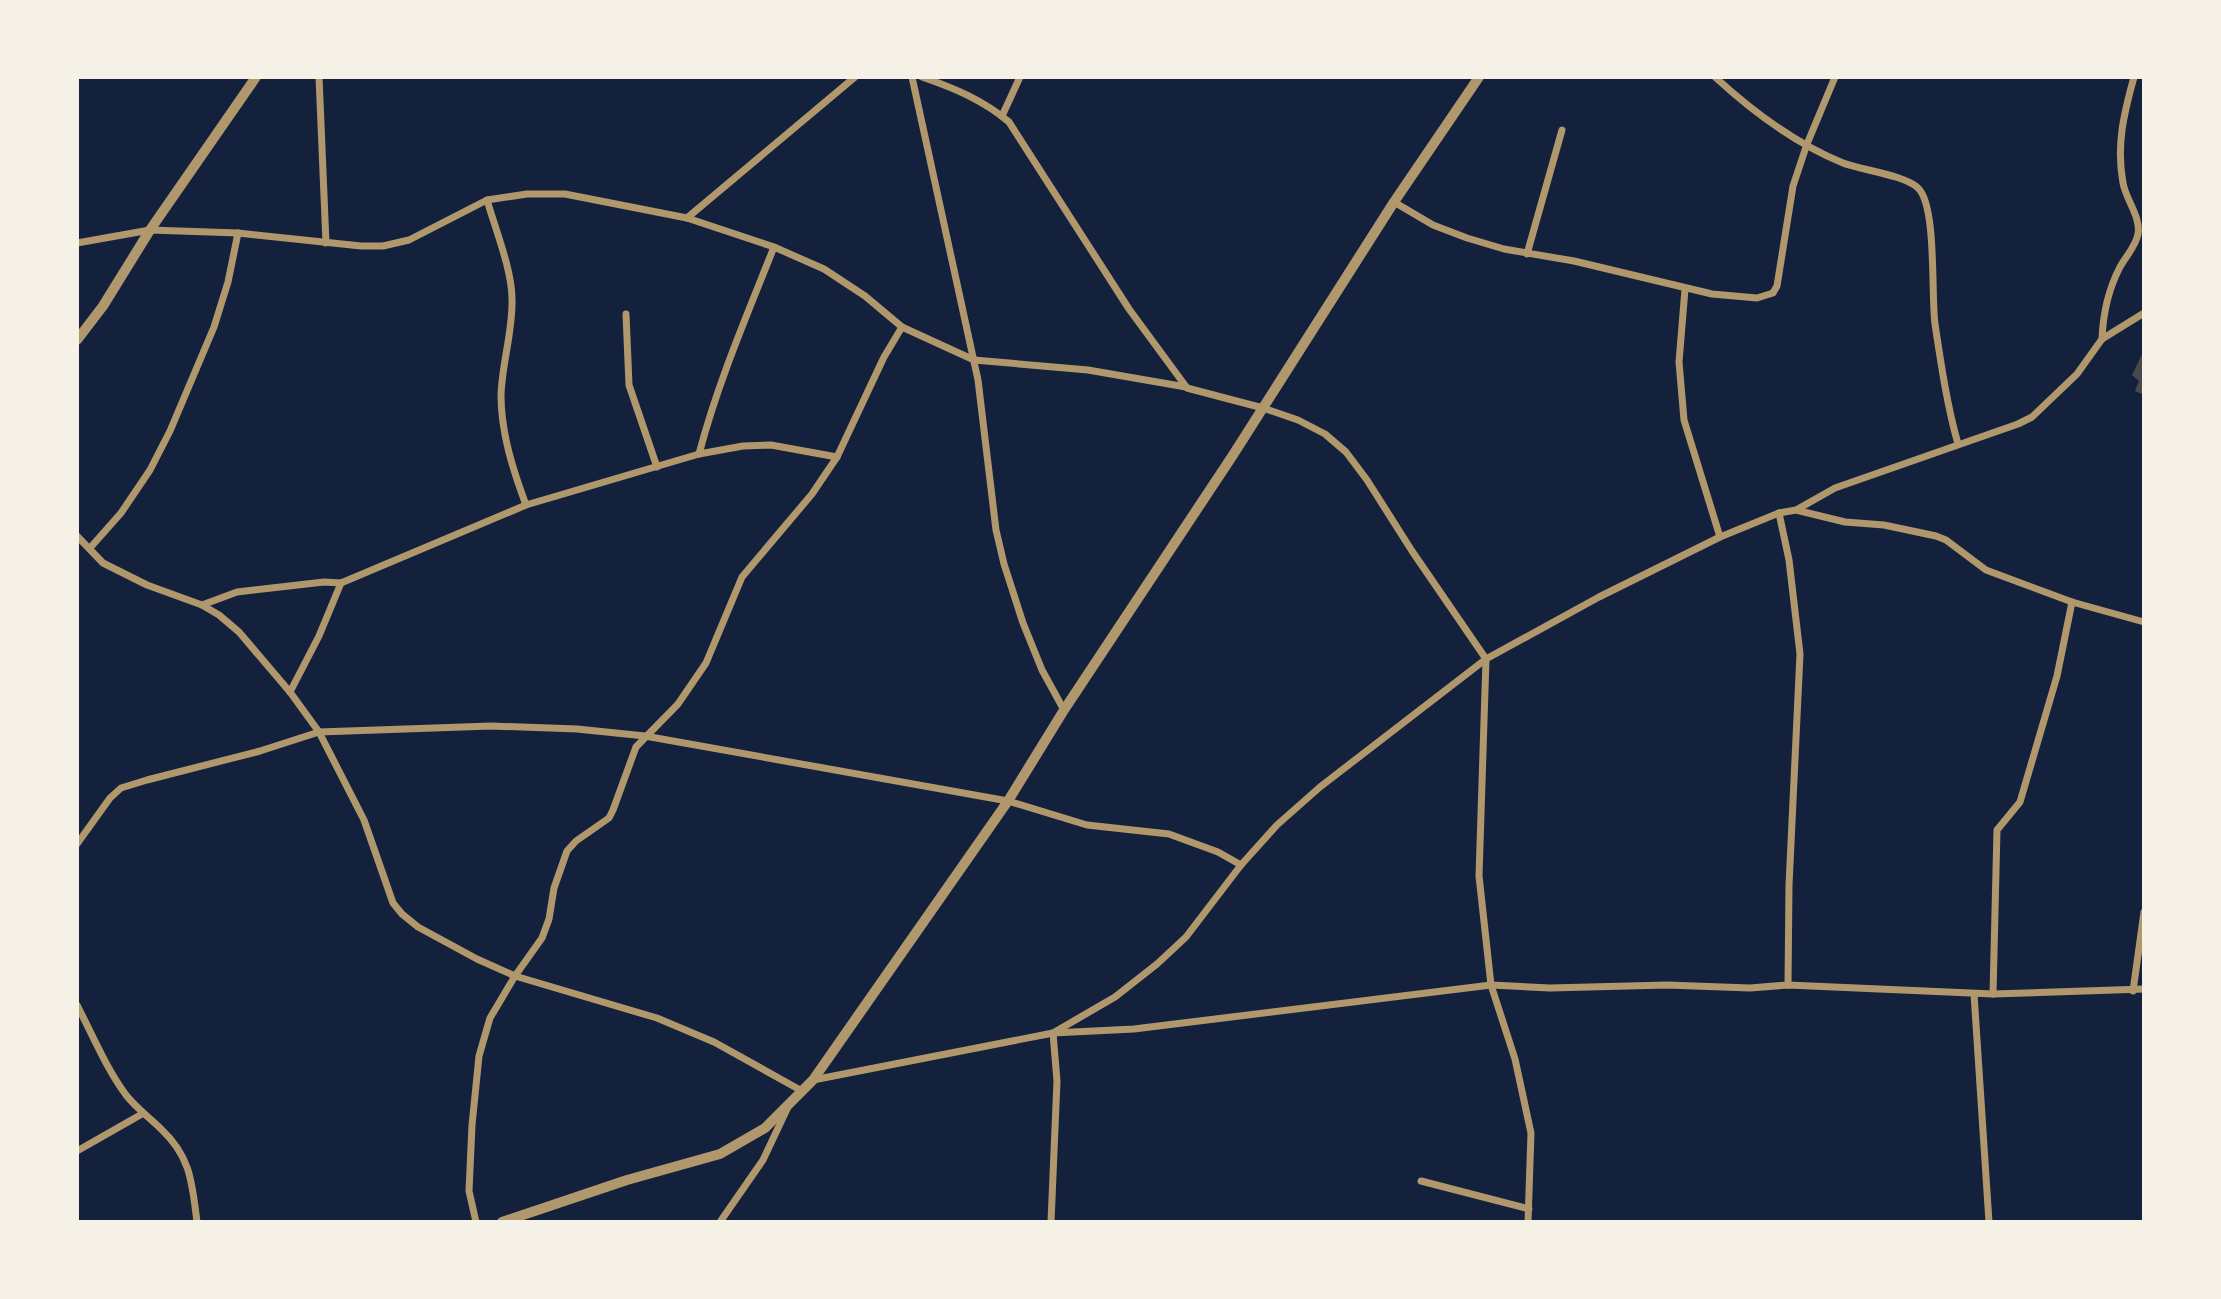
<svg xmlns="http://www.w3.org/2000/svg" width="2221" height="1299" viewBox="0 0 2221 1299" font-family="'DM Sans',sans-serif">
<rect width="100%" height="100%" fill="#14213d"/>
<path fill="#48494c" d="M2144,350V395L2135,391L2139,381L2132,375Z"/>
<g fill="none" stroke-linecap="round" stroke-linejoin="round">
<g stroke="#b1986c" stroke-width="7">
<path d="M319,77L326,243"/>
<path d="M912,77L978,380L996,530L1004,564L1023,623L1042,670L1064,710"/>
<path d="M922,77C954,88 983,100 1009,122L1129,309L1187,388L1263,408L1298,420L1325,434L1346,452L1367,480L1412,551L1486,659L1479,876L1491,985L1515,1059L1531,1133L1528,1222"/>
<path d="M1715,77C1752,111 1796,144 1843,163C1861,170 1905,175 1918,188C1937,206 1931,295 1935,324C1941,364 1947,405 1958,444"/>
<path d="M1002,116L1020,77"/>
<path d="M487,200C495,228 512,270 512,299C513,331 502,363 501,395C501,433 513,470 526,505"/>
<path d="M1394,202L1433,225L1467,238L1504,249L1574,261L1712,294L1757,298L1773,293L1777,286L1793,186L1807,144L1835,77"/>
<path d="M687,218L855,77"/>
<path d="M77,243L150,230L238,233L361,246H383L409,240L487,200L527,194H565L687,218L774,247L824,269L865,296L902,327L974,360L1088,370L1186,387"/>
<path d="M1527,254L1562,130"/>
<path d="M1685,289L1679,362L1684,420L1720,537"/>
<path d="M626,314L629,385L657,467"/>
<path d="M2102,339C2103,314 2108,290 2120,267C2126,256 2136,246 2138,234C2141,217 2126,200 2123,183C2116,145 2124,113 2134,77"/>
<path d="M699,454C718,382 747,315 774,247"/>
<path d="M1796,510L1845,522L1884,525L1936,536L1946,540L1986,570L2072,602L2144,622"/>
<path d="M1779,513L1789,560L1800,654L1789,885L1788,985"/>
<path d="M77,536L103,563L147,585L202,605L219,615L239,632L290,692L319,732L364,820L393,903L402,914L418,927L477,959L515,976L657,1018L714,1042L802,1091"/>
<path d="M90,548L121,513L150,470L170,431L214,327L228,282L238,233"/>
<path d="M202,605L237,592L324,582L341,583L526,505L699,454L743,446L771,445L837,457"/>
<path d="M290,692L319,636L341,583"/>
<path d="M77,844L110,798L121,788L147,780L260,751L319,732L491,726L577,729L645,736L1008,801L1087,825L1169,834L1218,852L1241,865"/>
<path d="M2133,991L2144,912"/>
<path d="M1974,994L1989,1222"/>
<path d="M1993,994L1997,830L2020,802L2057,676L2072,602"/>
<path d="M77,1005C92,1034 106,1068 126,1095C137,1109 149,1117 161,1129C191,1157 192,1183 197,1222"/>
<path d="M813,1080L1053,1033L1134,1029L1491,985L1550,988L1667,985L1750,988L1788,985L1993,994L2144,989"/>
<path d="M77,1151L142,1114"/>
<path d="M1421,1181L1529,1209"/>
<path d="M476,1222L469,1191L472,1125L479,1056L490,1018L515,976L542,938L549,919L554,888L567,851L576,841L609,818L613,810L636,747L678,704L706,663L742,577L812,494L837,457L884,357L902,327"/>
<path d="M720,1222L763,1160L787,1109"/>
<path d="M1051,1222L1057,1081L1053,1033L1115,997L1157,964L1186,937L1241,865L1277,825L1320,787L1486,659L1599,597L1720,537L1779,513L1796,510L1835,488L2018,424L2032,417L2077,374L2102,339L2144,313"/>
</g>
<g stroke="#b1986c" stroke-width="10">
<path d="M77,340L103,306L150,230L256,77"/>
<path d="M502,1222L627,1180L720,1154L765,1128L813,1080L1008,801L1064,710L1233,455L1394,202L1479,77"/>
</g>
</g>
<rect width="2221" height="1299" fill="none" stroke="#f6f1e7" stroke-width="158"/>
</svg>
